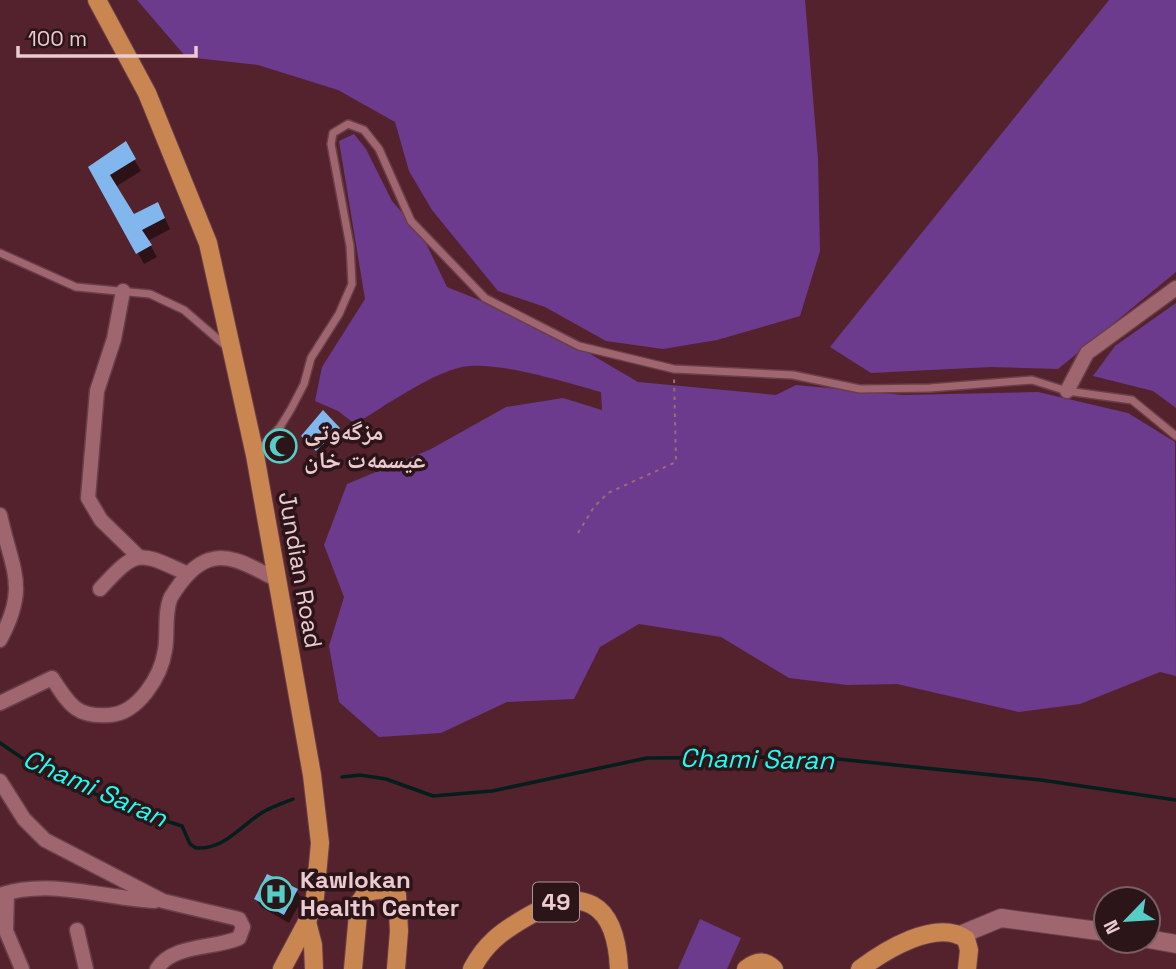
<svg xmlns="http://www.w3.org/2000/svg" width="1176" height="969" viewBox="0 0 1176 969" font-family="'Space Grotesk','Noto Naskh Arabic',sans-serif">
<rect width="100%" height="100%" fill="#54222c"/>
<g fill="#6c3b8e">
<path d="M137,0H805L818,159L820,251L800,316L717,340L663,349L606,341L545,307L498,291L432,210L409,171L395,122L338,90L258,65L186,57Z"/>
<path d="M1109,0H1176V272L1058,369L991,367L871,373L830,347Z"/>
<path d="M354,134L366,149L392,201L423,237L447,287L541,325L638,382L776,395L796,385L903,395L1038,392L1128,413L1175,442L1176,676L1160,672L1080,704L1019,712L897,684L847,685L789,678L721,637L639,624L600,647L574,699L507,702L441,733L379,737L339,702L329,646L344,597L324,545L347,484L431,449L506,407L563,398L602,410L601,392C565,382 505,363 469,366C438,368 382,408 355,424L338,411L315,401L322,367L365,299L339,141Z"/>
<path d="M1176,303V408L1153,391L1093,376L1115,346Z"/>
<path d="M700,919L741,938L727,969H678Z"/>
</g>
<g fill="#0007">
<path d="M125,144L141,171L115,187L133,217L164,216L170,229L148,241L157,257L144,264L90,167Z"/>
<path d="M323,413L341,434L320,454L303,436Z"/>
<path d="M268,876L297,891L302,899L289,923L261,907L256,899Z"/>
</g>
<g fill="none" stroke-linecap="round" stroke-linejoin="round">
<g stroke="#041e1d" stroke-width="3.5">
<path d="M0,743L34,766L126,808L182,826L190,844L196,848C224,850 240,826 263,812C272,807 283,803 293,799"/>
<path d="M342,777L360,775L386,779L433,796L492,791L647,758L818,757L1041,780L1176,800"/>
</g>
</g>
<g fill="#82b7ee">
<path d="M126,141L136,159L110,175L134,214L158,202L165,218L142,230L152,245L136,254L88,167Z"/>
<path d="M323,410L340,428L316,451L301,436Z"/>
<path d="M267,874L298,889L284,915L254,899Z"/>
</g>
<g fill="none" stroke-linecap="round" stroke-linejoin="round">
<defs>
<g id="service">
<path d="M0,253L76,287L150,294L184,310L227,347"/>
<path d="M257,452L280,427L291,409L304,384L311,358L339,314L352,284L350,246L331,144L333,133L348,124L364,130L379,149L411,221L485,298L579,346L674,369L793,375L860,389L930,388L1032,380L1067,391L1132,400L1176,436"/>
</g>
<g id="minor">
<path d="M123,291L114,339L97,391L88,498L101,520L138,556"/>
<path d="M1067,391L1087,353L1176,288"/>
<path d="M0,515C12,571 29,586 0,640"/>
<path d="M100,589C138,547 139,552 188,574"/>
<path d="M0,703L52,678C69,704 76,718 110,715C138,713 161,677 165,650C168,635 164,612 171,597C179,584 193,565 209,560C230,552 255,569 274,578"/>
<path d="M0,781L24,819L45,840L163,901L239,919L243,927L239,938C214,949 172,944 157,969"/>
<path d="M7,893L6,931L22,969"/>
<path d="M0,895C50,878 103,898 155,901"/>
<path d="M77,930L86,969"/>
</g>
<g id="tertiary">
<path d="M960,935L1001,918L1106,932"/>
<path d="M1148,939L1176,944"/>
</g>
<g id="primary">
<path d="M97,0L147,93L208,243L255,455L312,775L320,843L315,897L307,922L282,969"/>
<path d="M307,922L313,945L314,969"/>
<path d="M353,969L359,903L367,892C380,889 387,888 397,895L399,931L396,969"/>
<path d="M472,969C485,944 501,932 525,918C583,883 616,902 619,969"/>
<path d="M746,969C756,961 764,959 774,969"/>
<path d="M860,969C884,951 936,918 966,939L969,950L967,969"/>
</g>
</defs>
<use href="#service" stroke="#693f49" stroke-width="10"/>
<use href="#minor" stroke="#693f49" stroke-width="17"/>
<use href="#tertiary" stroke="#693f49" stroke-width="20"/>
<use href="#primary" stroke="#693f49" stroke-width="20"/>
<path stroke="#986e75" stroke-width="2" stroke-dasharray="3.5 5" stroke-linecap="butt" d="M578,533L594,507L608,493L676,462L674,377"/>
<use href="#service" stroke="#9f666f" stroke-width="7"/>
<use href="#minor" stroke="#9f666f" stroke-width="14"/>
<use href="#tertiary" stroke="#9f666f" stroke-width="18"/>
<use href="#primary" stroke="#ca8651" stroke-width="18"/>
</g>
<defs>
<symbol id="mosque-ring" viewBox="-11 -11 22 22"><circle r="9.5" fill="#2b1518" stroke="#55cec6" stroke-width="1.5"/><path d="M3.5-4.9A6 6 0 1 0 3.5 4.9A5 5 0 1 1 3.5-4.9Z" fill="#55cec6"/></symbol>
<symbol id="hospital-ring" viewBox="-11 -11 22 22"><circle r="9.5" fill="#2b1518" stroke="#55cec6" stroke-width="1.5"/><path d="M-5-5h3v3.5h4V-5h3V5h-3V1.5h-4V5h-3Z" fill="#55cec6"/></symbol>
</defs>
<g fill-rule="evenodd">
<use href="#mosque-ring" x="261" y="427" width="38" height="38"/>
<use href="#hospital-ring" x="257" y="875" width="38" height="38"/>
</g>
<g text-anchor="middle" stroke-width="7" stroke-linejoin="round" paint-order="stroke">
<rect fill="#2b1518" stroke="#b19498" stroke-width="2" x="533" y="882.5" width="46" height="39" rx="5"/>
<g font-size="23" font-weight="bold" fill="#ebcbcf">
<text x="556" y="910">49</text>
</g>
<g font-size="24" font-weight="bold" fill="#ebcbcf" stroke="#2b1518" text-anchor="start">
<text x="304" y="440">مزگەوتی<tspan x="304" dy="28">عیسمەت خان</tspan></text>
<text x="300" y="888">Kawlokan<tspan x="300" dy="28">Health Center</tspan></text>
</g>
<g font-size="24" fill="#ebcbcf" stroke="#2b1518">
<text transform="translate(300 570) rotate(80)" y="8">Jundian Road</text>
</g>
<g font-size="26" font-style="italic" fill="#1efef3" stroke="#2b1518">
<text transform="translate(757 759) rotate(1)" y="9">Chami Saran</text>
<text transform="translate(95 788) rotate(24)" y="9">Chami Saran</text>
</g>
</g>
<g transform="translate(1127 920) rotate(245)"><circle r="33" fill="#2b1518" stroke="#785e61" stroke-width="2"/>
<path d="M0-5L12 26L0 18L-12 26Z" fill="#55cec6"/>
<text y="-10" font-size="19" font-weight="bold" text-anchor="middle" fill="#ebcbcf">N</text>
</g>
<path d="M18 46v10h178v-10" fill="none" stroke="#ebcbcf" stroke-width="3.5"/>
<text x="28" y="46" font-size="21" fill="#ebcbcf" stroke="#2b1518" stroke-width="5" paint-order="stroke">100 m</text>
</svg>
